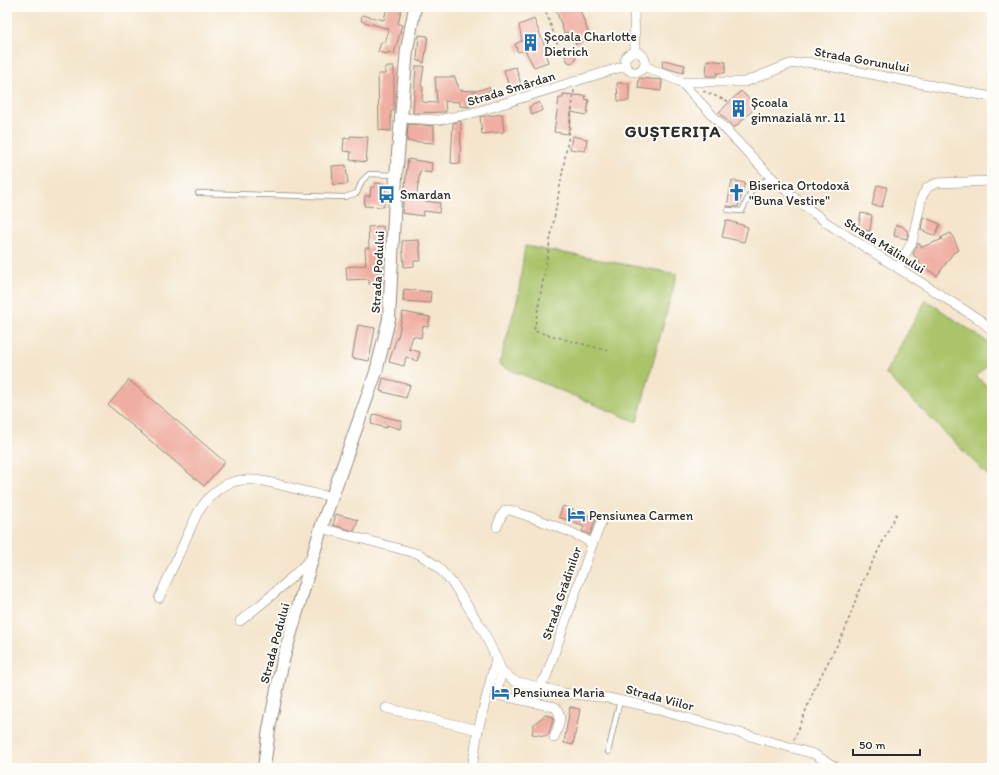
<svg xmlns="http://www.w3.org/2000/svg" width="999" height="775" viewBox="0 0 999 775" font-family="Itim,sans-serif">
<rect width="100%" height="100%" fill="#fdfcf7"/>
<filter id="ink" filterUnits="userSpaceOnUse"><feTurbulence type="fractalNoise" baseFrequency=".025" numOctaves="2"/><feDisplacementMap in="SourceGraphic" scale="8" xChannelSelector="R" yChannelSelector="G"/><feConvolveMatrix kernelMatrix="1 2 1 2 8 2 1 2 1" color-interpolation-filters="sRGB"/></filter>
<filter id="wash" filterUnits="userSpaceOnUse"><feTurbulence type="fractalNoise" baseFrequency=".012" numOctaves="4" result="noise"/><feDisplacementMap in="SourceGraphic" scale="16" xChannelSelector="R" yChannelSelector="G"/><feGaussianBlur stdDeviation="0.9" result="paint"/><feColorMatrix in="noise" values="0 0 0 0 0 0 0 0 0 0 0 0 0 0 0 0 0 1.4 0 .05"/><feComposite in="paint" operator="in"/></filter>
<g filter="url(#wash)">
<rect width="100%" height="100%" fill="#f4e5cc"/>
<g fill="#aac46b" stroke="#6a784b">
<path d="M525,246L677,274L637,422L499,365L518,297Z"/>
<path d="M926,300L992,345V361L976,376L992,391V469L988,476L885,373Z"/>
</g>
<g id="blocks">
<g fill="#f0ada1">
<path d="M387,7H402L398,24L402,25L394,54L388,52L387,54L378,52L381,42L385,43L389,29L361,21L362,15L384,20Z"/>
<path d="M555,7H579L588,32L581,42L576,44L567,32L564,33Z"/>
<path d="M534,19L547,52L545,53L548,62L534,67L525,50L518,52L515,44L522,41L519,25Z"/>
<path d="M419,35L428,36L424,63L417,60Z"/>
<path d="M572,49L576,58L574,62L570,63L567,61L564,52Z"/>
<path d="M663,60L685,65L683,73L662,67Z"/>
<path d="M707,60L726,62L725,73H717V76H706Z"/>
<path d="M416,66H424L421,86L423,87L422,102L437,103L435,77H455L457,84H458V90L476,91L489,87L492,94L470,101V107L460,106V102L445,101L446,112L413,113Z"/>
<path d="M385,67H394V111H391V131L379,130L378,74H385Z"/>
<path d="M516,67L522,88L510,91L504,70Z"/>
<path d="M639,78L662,80L661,91L638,88Z"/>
<path d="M617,83H629V101H618Z"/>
<path d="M741,91L752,102L750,103L755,108L734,128L719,112Z"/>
<path d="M563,94L586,96L585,99L589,100L587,115L571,112L568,134L554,132L559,98H563Z"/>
<path d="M539,102L543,110L532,115L529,107Z"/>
<path d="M502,114L504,132L482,134L480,117Z"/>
<path d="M461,121L460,164L451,163L453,123Z"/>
<path d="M408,124L434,126V143L407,141Z"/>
<path d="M350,136L368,137L366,162L350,160L351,152L343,151L344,138L350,139Z"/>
<path d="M572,136L587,139L585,151L570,149Z"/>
<path d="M408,159L432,163L431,173L420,171L416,200L440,203L439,213L424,211L423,216L402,213Z"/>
<path d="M346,165L348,184L333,185L332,166Z"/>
<path d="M732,180L745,183L738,207L727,206Z"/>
<path d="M375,183L386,184L384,207L364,206L365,196H370L371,187H375Z"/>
<path d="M877,185L887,187L882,207L872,205Z"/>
<path d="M861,213L872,215L870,231L858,229Z"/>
<path d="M923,217L940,224L935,236L921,230Z"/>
<path d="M726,220L748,227L744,242L722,237Z"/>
<path d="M896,225L902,226L908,232L907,239L894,236Z"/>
<path d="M383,226L384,243H382L381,257L383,283L369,284V279L347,280L346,267L366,265L365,248H369L368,227Z"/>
<path d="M951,233L959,250L953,253L937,276L919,264L920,262L913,254L918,243L922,247L943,239L940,238Z"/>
<path d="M419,240L421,261H414V266L404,267L402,241Z"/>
<path d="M404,289L431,292L430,303L403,301Z"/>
<path d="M403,312L430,317L428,327L423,326L421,338L413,336L409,349L420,352L417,361L406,357L404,366L389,362L397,337H398Z"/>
<path d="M358,325L375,328L369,361L352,358Z"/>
<path d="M383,378L410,385L406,398L380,391Z"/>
<path d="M129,380L225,462L204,486L108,405Z"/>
<path d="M374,414L402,421L400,429L387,425V428L371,424Z"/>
<path d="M563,506L596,519L590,535L582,531L584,527L559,517Z"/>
<path d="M336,514L358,520L354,531L333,525Z"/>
<path d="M570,707L580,709L573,745L564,743Z"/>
<path d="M545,715L554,717L549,733L546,736L532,734L534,724Z"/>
</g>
</g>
</g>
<g filter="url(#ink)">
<use href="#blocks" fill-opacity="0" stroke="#90887c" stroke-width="1"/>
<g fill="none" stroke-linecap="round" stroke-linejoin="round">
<defs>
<g id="service">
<path d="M198,193L345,197L357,193L362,181L369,174L394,175"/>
<path d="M727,210L742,211L754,185L772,178"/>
<path d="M608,752L620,700"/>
</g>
<g id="minor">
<path d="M634,7L635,52"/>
<circle cx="635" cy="62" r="10"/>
<path d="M644,66L681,82L768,174L797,200L827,223L980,320L992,330"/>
<path d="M681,82H745L790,64L807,62L992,97"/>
<path d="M401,118L439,120L476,112L625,66"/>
<path d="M898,268L912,242L922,196L928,187L937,183L992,181"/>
<path d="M497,527L501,516L506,510H510C524,515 586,535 592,545L546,677L538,687"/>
<path d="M321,528L419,554L437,566L454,585L483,630L502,671L514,681L564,693L608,698L641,705L814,754L837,768"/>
<path d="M592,545L603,518"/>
<path d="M159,598L197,514C234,452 278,492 332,496"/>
<path d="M240,621C267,600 289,582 312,557"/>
<path d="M502,671L497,692L498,695L555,707C564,716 558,727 554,738"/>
<path d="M386,708L478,730"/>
<path d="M472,768L478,730L496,659"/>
</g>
<path id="tertiary" d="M264,768L269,729L283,660L321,528L376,372L389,319L396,176L407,49L415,7"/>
</defs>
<use href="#service" stroke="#90887c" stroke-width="6"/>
<use href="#minor" stroke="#90887c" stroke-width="10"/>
<use href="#tertiary" stroke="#90887c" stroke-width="14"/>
<g stroke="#90887c" stroke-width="1.5" stroke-dasharray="3 3" stroke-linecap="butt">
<path d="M544,7L561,53"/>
<path d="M574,90L569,135L534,331L609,351"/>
<path d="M703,91L730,102"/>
<path d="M794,740L816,685L845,630L861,585L898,511"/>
</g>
<use href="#service" stroke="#fff" stroke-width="4.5"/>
<use href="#minor" stroke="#fff" stroke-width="9"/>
<use href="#tertiary" stroke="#fff" stroke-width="12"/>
</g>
</g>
<defs>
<symbol id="building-bare" viewBox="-9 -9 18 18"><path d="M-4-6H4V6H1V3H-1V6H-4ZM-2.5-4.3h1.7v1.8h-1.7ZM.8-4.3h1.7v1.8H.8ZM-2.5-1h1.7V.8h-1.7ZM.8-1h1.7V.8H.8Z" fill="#1f6fb2" stroke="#fdfcf7" stroke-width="2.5" paint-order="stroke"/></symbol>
<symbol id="church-bare" viewBox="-9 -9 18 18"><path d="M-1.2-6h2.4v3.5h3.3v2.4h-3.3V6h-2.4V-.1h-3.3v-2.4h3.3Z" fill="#1f6fb2" stroke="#fdfcf7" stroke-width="2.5" paint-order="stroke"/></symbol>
<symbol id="bus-bare" viewBox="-9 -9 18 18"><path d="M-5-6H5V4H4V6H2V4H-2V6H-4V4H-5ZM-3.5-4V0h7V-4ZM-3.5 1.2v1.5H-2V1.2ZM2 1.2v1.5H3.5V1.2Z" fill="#1f6fb2" stroke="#fdfcf7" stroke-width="2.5" paint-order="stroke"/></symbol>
<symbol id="hotel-bare" viewBox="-9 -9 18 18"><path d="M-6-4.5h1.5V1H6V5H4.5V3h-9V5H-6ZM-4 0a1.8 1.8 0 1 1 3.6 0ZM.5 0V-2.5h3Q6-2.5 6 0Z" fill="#1f6fb2" stroke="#fdfcf7" stroke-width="2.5" paint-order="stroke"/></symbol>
</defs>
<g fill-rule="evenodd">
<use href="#building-bare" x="518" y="30" width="25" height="25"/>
<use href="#building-bare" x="726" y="96" width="25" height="25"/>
<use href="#church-bare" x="724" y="180" width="25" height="25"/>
<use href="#bus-bare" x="374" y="182" width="25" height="25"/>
<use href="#hotel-bare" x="564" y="502" width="25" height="25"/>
<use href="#hotel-bare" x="488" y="680" width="25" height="25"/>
</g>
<g text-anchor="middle" stroke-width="4" stroke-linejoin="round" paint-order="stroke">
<g font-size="13" fill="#2b2b2b" stroke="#fdfcf7" text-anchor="start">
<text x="544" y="41">Școala Charlotte<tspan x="544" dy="15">Dietrich</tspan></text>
<text x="751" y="107">Școala<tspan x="751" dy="15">gimnazială nr. 11</tspan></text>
<text x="749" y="190">Biserica Ortodoxă<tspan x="749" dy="15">"Buna Vestire"</tspan></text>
<text x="400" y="199">Smardan</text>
<text x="589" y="520">Pensiunea Carmen</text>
<text x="513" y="697">Pensiunea Maria</text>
</g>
<g font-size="13" fill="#2b2b2b" stroke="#fdfcf7">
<text transform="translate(862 59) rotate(10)" y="5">Strada Gorunului</text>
<text transform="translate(511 88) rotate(-17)" y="5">Strada Smârdan</text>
<text transform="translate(885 245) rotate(32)" y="5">Strada Mălinului</text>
<text transform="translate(377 272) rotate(-87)" y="5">Strada Podului</text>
<text transform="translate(561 593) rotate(-71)" y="5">Strada Grădinilor</text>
<text transform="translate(274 643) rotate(-75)" y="5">Strada Podului</text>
<text transform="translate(660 697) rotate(15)" y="5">Strada Viilor</text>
</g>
<g font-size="17" font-weight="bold" letter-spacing="1" fill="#2b2b2b" stroke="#fdfcf7">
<text x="673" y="137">GUȘTERIȚA</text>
</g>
</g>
<rect width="999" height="775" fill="none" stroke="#fdfcf7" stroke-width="24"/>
<path d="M853 749v6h67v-6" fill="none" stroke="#2b2b2b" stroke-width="2"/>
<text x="859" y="749" font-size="12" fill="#2b2b2b" stroke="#fdfcf7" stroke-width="3" paint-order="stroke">50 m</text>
</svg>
